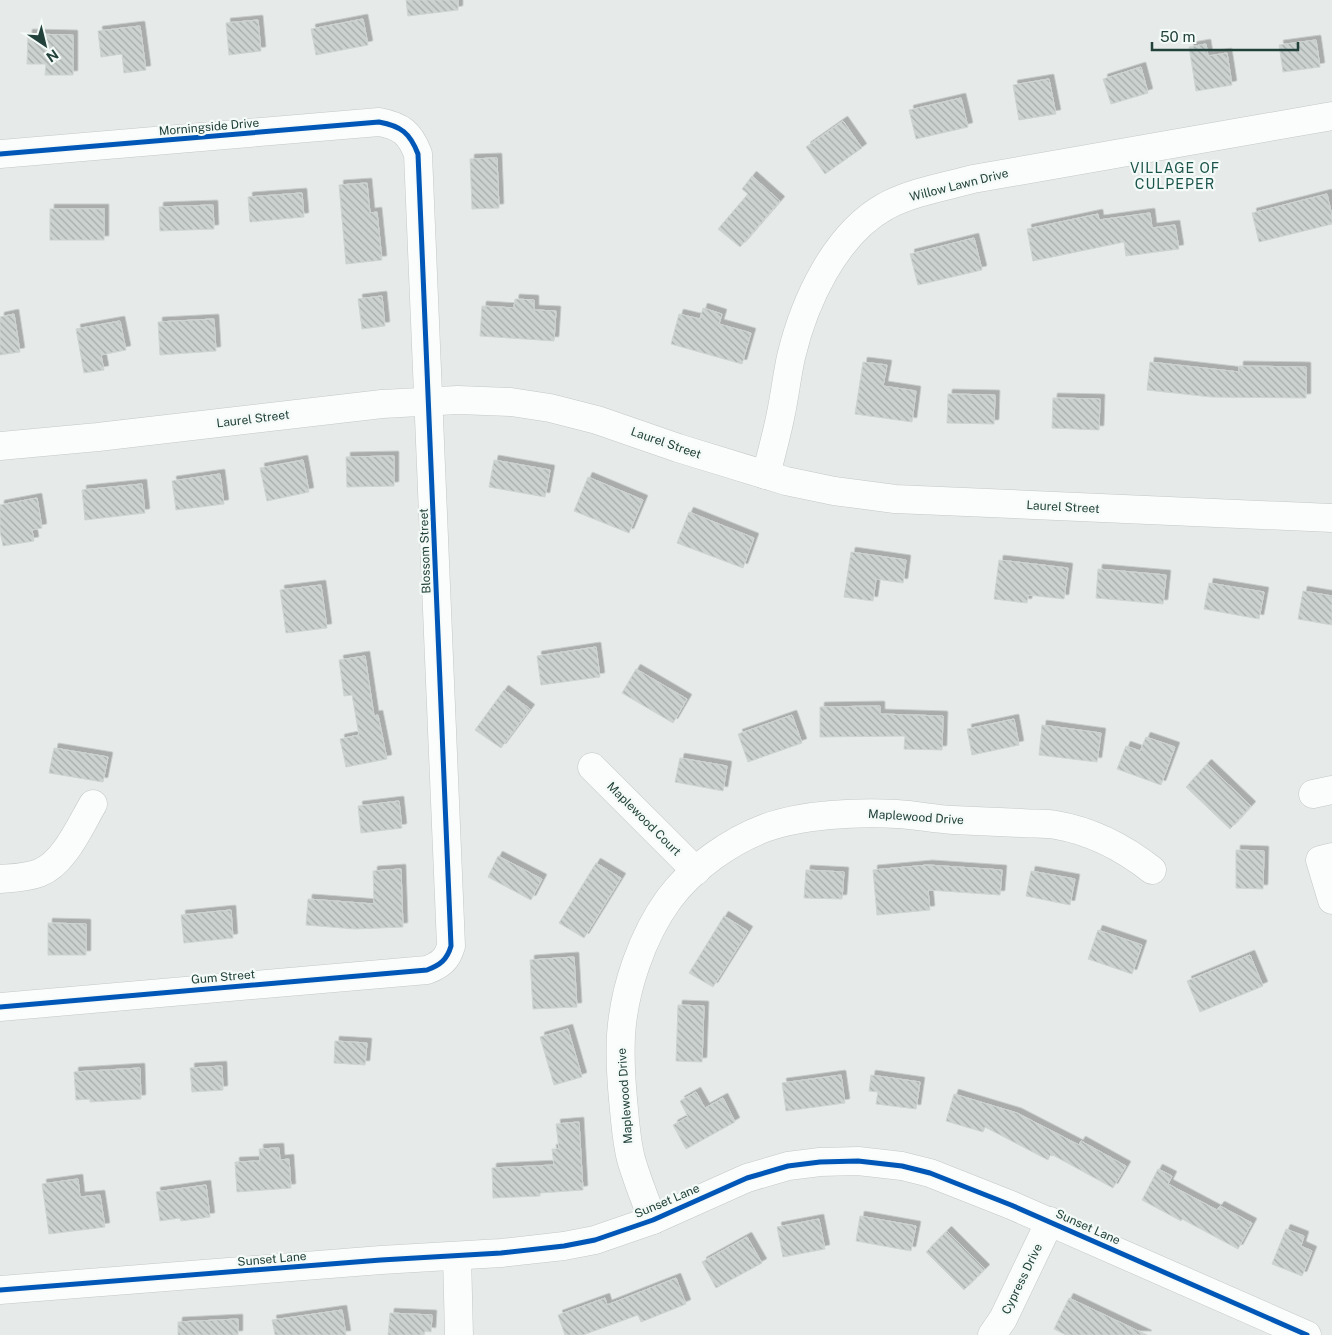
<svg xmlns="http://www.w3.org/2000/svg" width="1332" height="1335" viewBox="0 0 1332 1335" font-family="'Public Sans',sans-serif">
<defs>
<pattern id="building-back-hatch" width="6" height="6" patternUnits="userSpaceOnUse" patternTransform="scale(1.25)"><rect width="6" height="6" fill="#ccd2d0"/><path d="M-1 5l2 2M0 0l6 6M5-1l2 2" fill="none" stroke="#a5acaa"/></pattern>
<filter id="shadow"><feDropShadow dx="4.5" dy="-4.5" stdDeviation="0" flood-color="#0004"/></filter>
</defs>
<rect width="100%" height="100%" fill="#e6ebe9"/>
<g fill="url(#building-back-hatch)" stroke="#ced4d2" filter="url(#shadow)">
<path d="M406,0H458V10L408,16Z"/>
<path d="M363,19L368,45L316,55L311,29Z"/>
<path d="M258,20L261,51L229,55L226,23Z"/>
<path d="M140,26L146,70L124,73L122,54L101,57L98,31Z"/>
<path d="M28,34L73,35V75H45L46,64H27Z"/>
<path d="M1316,40L1320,67L1283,72L1279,45Z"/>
<path d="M1206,44L1208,56L1227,53L1232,85L1196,91L1189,47Z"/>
<path d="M1141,67L1148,93L1111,104L1103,79Z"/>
<path d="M1049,79L1056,114L1019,120L1013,85Z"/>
<path d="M961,98L968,127L916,139L909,110Z"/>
<path d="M843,121L862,148L825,174L806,147Z"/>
<path d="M497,158L499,208L472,209L470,159Z"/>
<path d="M752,176L780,201L740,247L718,229L748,194L742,189Z"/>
<path d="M367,183L370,213L377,212L382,260L346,264L339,185Z"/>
<path d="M302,193L304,217L250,222L248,197Z"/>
<path d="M1327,194L1332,216V224L1259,242L1252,213Z"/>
<path d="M213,205L214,229L160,231L159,207Z"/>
<rect x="50" y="209" width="54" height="31"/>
<path d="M1150,213L1152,228L1175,225L1179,249L1126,256L1124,242L1033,261L1027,229L1098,214L1099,220Z"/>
<path d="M974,238L982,270L918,285L910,254Z"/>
<path d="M382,296L385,326L362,329L358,299Z"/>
<path d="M515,299L534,300V310L556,311L554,341L480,336L482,306L514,308Z"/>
<path d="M703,308L722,314L719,324L751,333L742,364L671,344L679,314L700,319Z"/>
<path d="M14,314L20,352L0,355V317Z"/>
<path d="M214,319L216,351L160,355L158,322Z"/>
<path d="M120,321L126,350L101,355L104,370L84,373L76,329Z"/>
<path d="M863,362L887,365L883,386L916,391L912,422L855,414Z"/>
<path d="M1150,362L1239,372V366L1306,367V398L1211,397L1147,390Z"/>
<path d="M948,394L995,395L994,424L947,423Z"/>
<path d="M1053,398L1100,399L1099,430L1052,428Z"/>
<path d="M394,456V486L347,487L346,457Z"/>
<path d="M303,460L309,492L267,501L260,468Z"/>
<path d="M494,460L550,470L545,497L489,487Z"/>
<path d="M220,474L224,504L176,510L172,481Z"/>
<path d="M588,477L643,500L629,533L574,511Z"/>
<path d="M142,484L145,513L85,520L82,490Z"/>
<path d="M37,498L42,528L32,530L34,541L3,546L0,531V505Z"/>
<path d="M689,512L754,538L743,568L677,543Z"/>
<path d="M851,552L906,560L903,583L876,579L873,601L844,597Z"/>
<path d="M999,560L1068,568L1064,599L1028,595L1027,603L994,599Z"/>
<path d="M1098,569L1166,575L1163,604L1096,598Z"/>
<path d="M1209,583L1264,592L1259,619L1204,609Z"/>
<path d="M321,585L327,628L286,633L280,590Z"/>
<path d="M1303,591L1332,596V625L1298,619Z"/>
<path d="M596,647L600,677L541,685L537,656Z"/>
<path d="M365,656L374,716L378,715L387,759L346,767L340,739L359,735L352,695L344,696L339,660Z"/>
<path d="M636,669L687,699L673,723L622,693Z"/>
<path d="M504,690L530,709L501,748L475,730Z"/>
<path d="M880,706V714L943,716L942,750L904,749L905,736L820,737V707Z"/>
<path d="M792,715L802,743L748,762L738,734Z"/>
<path d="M1014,719L1019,745L972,755L967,729Z"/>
<path d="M1042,725L1101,733L1097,762L1039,755Z"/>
<path d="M1146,737L1175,747L1161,785L1117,769L1126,746L1140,751Z"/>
<path d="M54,748L108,757L103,782L49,773Z"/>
<path d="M680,758L727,766L723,791L675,782Z"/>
<path d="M1207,764L1251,806L1230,829L1186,787Z"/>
<path d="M399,801L402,828L361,833L358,806Z"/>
<path d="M1236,850L1264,851L1263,889L1236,888Z"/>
<path d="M498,856L542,879L531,900L488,877Z"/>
<path d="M596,863L621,878L584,938L559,923Z"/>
<path d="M928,865L1002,870L1000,895L928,890L930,910L877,915L873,870Z"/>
<path d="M401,869L403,927L355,929L306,925L308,899L374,904L373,871Z"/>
<path d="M806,870L844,872L842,899L804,898Z"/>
<path d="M1031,871L1075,879L1070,905L1026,896Z"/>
<path d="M231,910L233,938L184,943L181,915Z"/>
<path d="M724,916L748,931L713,987L689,973Z"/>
<path d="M48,923L86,924V955H48Z"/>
<path d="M1098,930L1142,945L1132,974L1088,959Z"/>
<path d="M1250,955L1263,986L1200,1012L1187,981Z"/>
<path d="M574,957L577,1007L533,1009L530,960Z"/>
<path d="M678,1005L704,1006L702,1062L676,1061Z"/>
<path d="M568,1029L582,1077L554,1085L540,1037Z"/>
<path d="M335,1041L367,1043L365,1065L334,1063Z"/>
<path d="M222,1066L223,1090L192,1092L190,1068Z"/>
<path d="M140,1068L141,1099L90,1102V1099L76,1100L74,1072Z"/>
<path d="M841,1075L845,1103L786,1111L782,1083Z"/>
<path d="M871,1075L920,1082L916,1109L876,1104L878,1092L869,1091Z"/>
<path d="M696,1092L705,1108L723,1098L735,1122L686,1149L673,1125L688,1117L680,1101Z"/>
<path d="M954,1094L1017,1113L1079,1145L1081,1141L1126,1166L1113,1188L1051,1154L1048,1160L985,1127L983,1132L946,1121Z"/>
<path d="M579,1122L583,1190L540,1193V1196L493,1198L492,1168L554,1165L552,1149H559L556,1124Z"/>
<path d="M279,1148L280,1160L289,1159L291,1188L237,1192L235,1162L260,1161L259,1149Z"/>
<path d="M1158,1169L1172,1176L1168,1184L1217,1210L1220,1206L1252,1223L1238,1249L1182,1219L1181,1221L1142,1200Z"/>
<path d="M78,1179L80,1197L100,1195L105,1227L49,1234L42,1184Z"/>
<path d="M206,1185L210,1217L181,1221L180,1218L160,1221L156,1192Z"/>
<path d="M860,1216L916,1226L911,1251L856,1241Z"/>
<path d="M819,1219L825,1249L783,1257L777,1227Z"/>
<path d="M1286,1229L1304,1236L1301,1246L1312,1251L1302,1276L1272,1264Z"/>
<path d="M947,1231L985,1269L964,1290L926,1252Z"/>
<path d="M747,1237L762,1263L716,1288L702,1262Z"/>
<path d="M676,1278L686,1304L641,1322L638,1315L583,1335H565L558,1315L605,1298L607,1305Z"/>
<path d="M1069,1298L1147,1335H1066L1054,1329Z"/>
<path d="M342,1310L346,1335H275L272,1320Z"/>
<path d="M390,1313L432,1315L431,1332L425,1331L424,1335H388Z"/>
<path d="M238,1319V1335H178V1322Z"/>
</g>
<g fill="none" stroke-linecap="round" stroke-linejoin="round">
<defs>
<g id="minor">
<path d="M0,154L379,122C401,126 410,133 418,154L451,946C447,960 440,965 427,970L0,1007"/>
<path d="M0,446L98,437L382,404L458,400L511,402L550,408L597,420L678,448L786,481L834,491L895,499L1332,518"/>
<path d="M766,475C771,455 777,434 781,413C785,394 787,375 791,357C804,302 835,234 886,206C913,192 943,187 973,179L1332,116"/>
<path d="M592,767L696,871"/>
<path d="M1313,794L1332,790"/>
<path d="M1332,857L1320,860L1332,900"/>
<path d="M0,879C13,878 26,878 39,873C64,864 80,826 93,804"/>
<path d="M653,1220C645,1200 637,1180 631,1159C626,1140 625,1119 623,1099C621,1078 620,1057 621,1035C624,989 642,936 669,899C692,868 730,841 765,828C803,814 858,812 897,814C916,815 934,819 953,820C976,821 998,822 1021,823C1033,824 1045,823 1056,825C1091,831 1124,848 1152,870"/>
<path d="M457,1256L459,1335"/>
<path d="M0,1290L381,1260L501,1253L564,1246L595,1240L653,1220L747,1178L788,1166L820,1162L858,1161L902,1166L930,1173L1011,1205L1307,1335"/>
<path d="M992,1335L1003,1319L1050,1221"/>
</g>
</defs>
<use href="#minor" stroke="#c3c8c6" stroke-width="29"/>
<use href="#minor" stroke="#fbfcfc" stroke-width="28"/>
<defs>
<g id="cycleway">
<path d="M0,154L379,122C401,126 410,133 418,154L451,946C447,960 440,965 427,970L0,1007"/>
<path d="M0,1290L381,1260L501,1253L564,1246L595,1240L653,1220L747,1178L788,1166L820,1162L858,1161L902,1166L930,1173L1011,1205L1307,1335"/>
</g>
</defs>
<use href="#cycleway" stroke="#f4faf7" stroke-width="8"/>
<use href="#cycleway" stroke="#0057b8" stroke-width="5"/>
</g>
<g text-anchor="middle" stroke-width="4.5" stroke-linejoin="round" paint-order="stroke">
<g font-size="12" fill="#21413a" stroke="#f4faf7">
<text transform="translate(209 127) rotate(-5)" y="4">Morningside Drive</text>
<text transform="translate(959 185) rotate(-14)" y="4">Willow Lawn Drive</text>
<text transform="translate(253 419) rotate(-7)" y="4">Laurel Street</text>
<text transform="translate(666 443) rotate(19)" y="4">Laurel Street</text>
<text transform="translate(1063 507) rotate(3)" y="4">Laurel Street</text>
<text transform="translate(425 551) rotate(-92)" y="4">Blossom Street</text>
<text transform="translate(916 817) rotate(4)" y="4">Maplewood Drive</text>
<text transform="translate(644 819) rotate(45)" y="4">Maplewood Court</text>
<text transform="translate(223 977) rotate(-5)" y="4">Gum Street</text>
<text transform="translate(625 1096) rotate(-94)" y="4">Maplewood Drive</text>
<text transform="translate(667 1201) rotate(-23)" y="4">Sunset Lane</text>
<text transform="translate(1088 1227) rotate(24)" y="4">Sunset Lane</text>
<text transform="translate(272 1259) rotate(-5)" y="4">Sunset Lane</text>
<text transform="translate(1022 1279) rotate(-64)" y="4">Cypress Drive</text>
</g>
<g font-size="14" letter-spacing="1" fill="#1b544a" stroke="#f4faf7">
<text x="1175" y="173">VILLAGE OF<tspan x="1175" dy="16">CULPEPER</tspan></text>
</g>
</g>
<g transform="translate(45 45) rotate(145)" stroke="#f4faf7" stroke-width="4" paint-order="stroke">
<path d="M0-4L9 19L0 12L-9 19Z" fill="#21413a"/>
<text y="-8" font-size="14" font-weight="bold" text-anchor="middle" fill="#21413a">N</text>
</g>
<path d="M1152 42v8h146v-8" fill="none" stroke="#21413a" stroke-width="2.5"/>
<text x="1160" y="42" font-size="15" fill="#21413a" stroke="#f4faf7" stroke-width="4" paint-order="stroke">50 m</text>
</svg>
